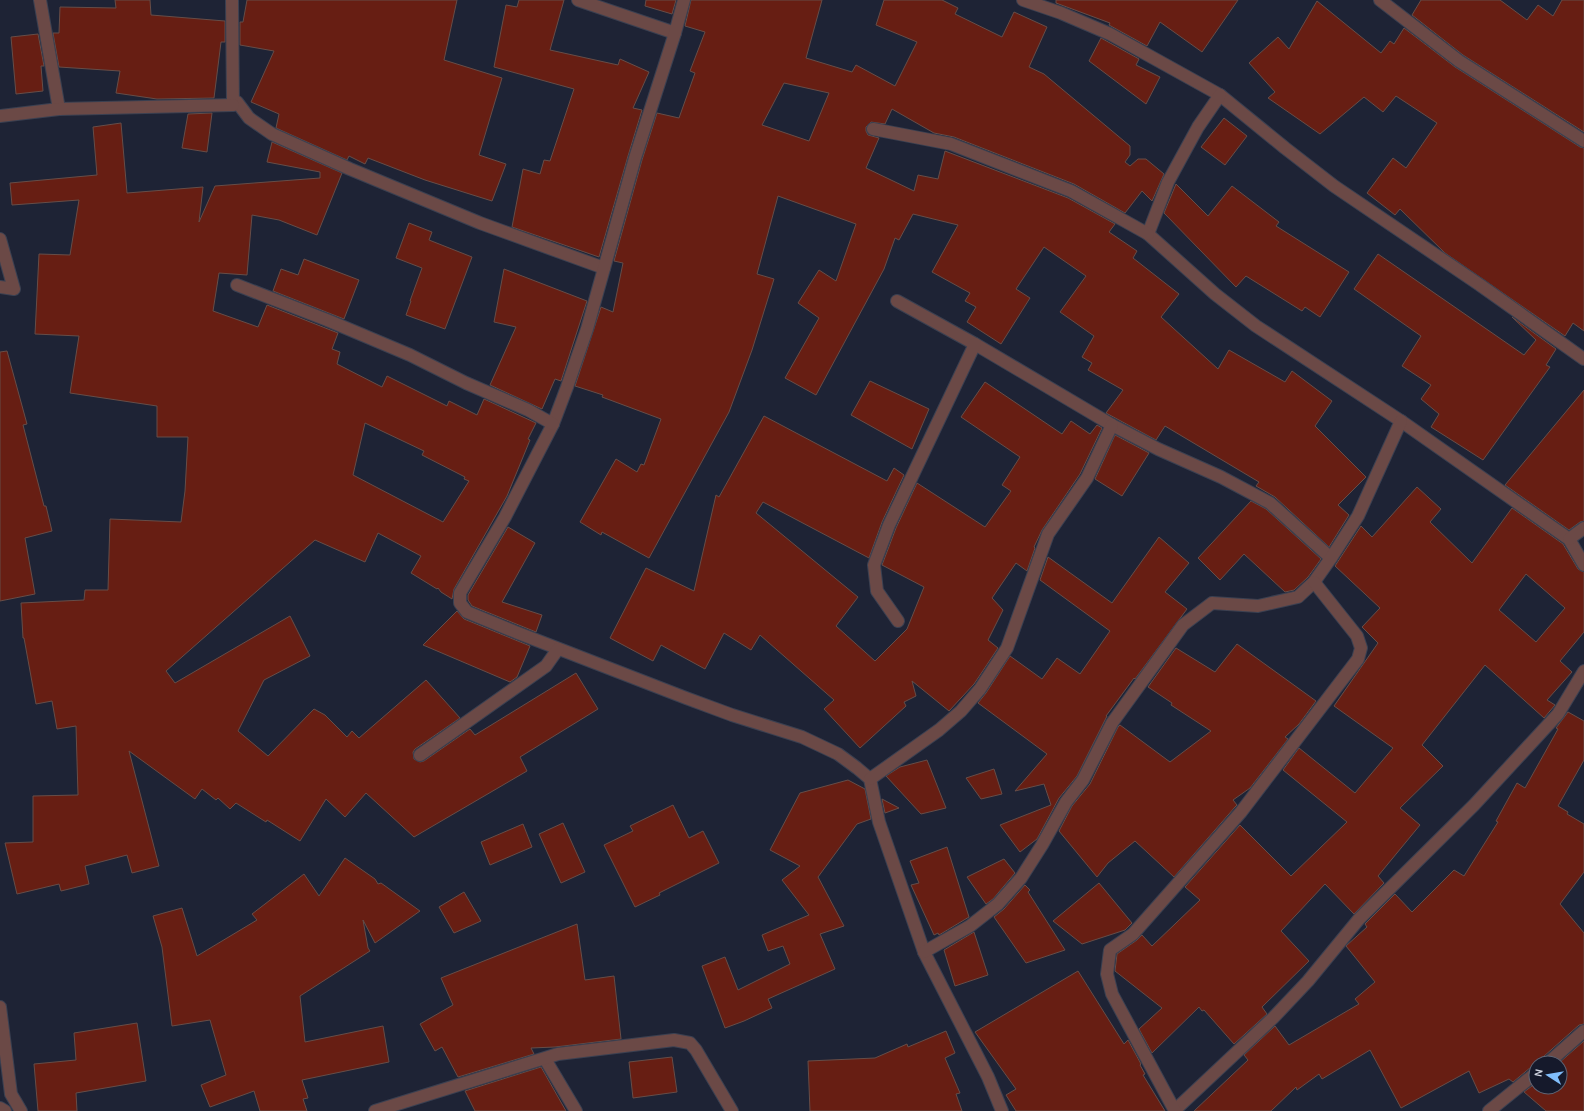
<svg xmlns="http://www.w3.org/2000/svg" width="1584" height="1111" viewBox="0 0 1584 1111" font-family="Karla,sans-serif">
<rect width="100%" height="100%" fill="#1e2335"/>
<g fill="#671e13" stroke="#664d48" fill-rule="evenodd">
<path d="M115,0H150L151,15L225,21V42H221L214,98L157,99L116,93L120,71L59,67L53,33H59L60,7L116,8Z"/>
<path d="M247,0H457L444,60L502,78L479,155L506,164L492,201L425,180L368,158L365,164L349,156L347,160L276,128L279,114L251,102L274,51L240,45V22H243Z"/>
<path d="M519,0H564L550,50L618,65L620,59L649,72L633,108L642,110L628,156L599,257L512,227L523,169L540,174L544,160L550,161L574,89L494,67L506,5L517,7Z"/>
<path d="M646,0H676L672,14L645,6Z"/>
<path d="M691,0H822L806,58L852,72L856,65L895,86L917,42L876,25L884,0H942L958,8L955,14L1002,37L1014,12L1047,27L1029,67L1044,74L1130,146V155L1125,162L1130,166L1138,159H1146L1164,174L1152,201L1142,191L1125,213L1074,184L954,137L934,133L892,109L885,124L871,122L866,127V131L868,135L879,138L866,168L914,191L918,175L938,179L945,151L1068,198L1115,224L1109,232L1137,251L1133,258L1179,294L1161,317L1218,369L1229,350L1285,382L1292,371L1332,401L1315,426L1366,477L1338,505L1349,515L1329,547L1275,497L1256,486L1259,482L1165,426L1156,440L1106,413L1123,390L1088,370L1092,363L1082,357L1094,336L1060,312L1086,276L1044,247L1016,289L1030,298L1001,344L967,322L976,307L965,301L970,293L932,272L958,225L913,214L899,240L895,238L884,269L816,395L785,378L819,318L798,303L819,270L836,281L856,224L778,196L757,274L774,279L752,350L729,412L649,558L602,532L601,535L580,522L616,459L637,472L641,464L644,465L661,419L602,397L603,395L575,386L601,307L613,312L623,263L614,261L642,160L657,113L679,118L695,73L690,71L705,32L685,26ZM784,83L829,93L809,141L762,125Z"/>
<path d="M1056,0H1238L1202,52L1160,22L1147,46L1109,25L1110,23L1056,3Z"/>
<path d="M1421,0H1500L1527,20L1538,5L1553,16L1562,0H1584V132L1463,55L1412,15Z"/>
<path d="M1317,1L1381,53L1390,41L1394,44L1404,28L1455,67L1580,147L1584,148V331L1573,323L1565,336L1445,253L1400,209L1395,215L1367,193L1393,158L1406,168L1437,123L1396,96L1383,112L1364,97L1320,134L1268,98L1275,92L1249,63L1278,37L1289,49Z"/>
<path d="M38,34L44,66H41L43,91L16,94L11,37Z"/>
<path d="M1101,38L1139,59L1136,65L1160,77L1146,104L1089,61Z"/>
<path d="M212,113L207,152L182,148L188,114Z"/>
<path d="M1224,118L1247,136L1225,165L1201,147Z"/>
<path d="M121,123L127,193L203,187L199,222L215,186L320,178V172L267,162L272,142L342,173L317,235L279,220L252,215L247,275L219,273L213,311L258,327L267,305L338,333L332,349L340,352L337,364L382,387L387,376L447,406L449,401L477,415L484,399L536,423L528,439L530,440L507,496L454,589L452,599L441,592L438,588L437,589L411,573L421,556L378,533L365,562L315,540L166,671L175,683L290,616L310,656L264,680L238,731L268,756L314,709L325,715L347,737L352,731L359,738L426,680L460,718L415,749L413,752L414,759L420,762L424,761L470,729L475,735L576,673L598,709L520,757L527,771L414,837L366,793L345,817L326,799L300,841L267,820L266,822L236,803L230,809L218,798L216,800L202,789L195,799L129,751L159,866L132,873L127,855L85,866L89,884L61,891L59,884L17,894L5,843L33,842V796L78,795L76,726L57,729L52,701L36,704L24,638H23L21,603L84,600L85,590H108L110,519L181,522L185,491L188,437H157V406L70,393L79,336L35,334L39,254L70,255L79,200L12,205L10,183L97,175L93,127ZM365,423L424,451L422,455L465,477L464,479L469,481L443,522L353,475Z"/>
<path d="M1176,184L1208,216L1232,186L1279,222L1276,226L1349,272L1320,317L1305,307L1302,311L1246,276L1236,287L1164,213Z"/>
<path d="M409,223L432,232L429,240L472,257L445,329L406,315L411,301H410L422,268L396,258Z"/>
<path d="M1378,254L1524,355L1536,340L1512,317L1556,349L1546,365L1550,367L1483,460L1431,427L1439,414L1421,399L1431,385L1402,366L1421,336L1354,289Z"/>
<path d="M304,259L359,280L344,319L273,291L281,269L298,275Z"/>
<path d="M504,269L587,301L561,381L555,379L542,409L490,385L516,327L494,322Z"/>
<path d="M7,351L27,424L23,425L44,506H46L52,531L25,538L35,594L0,601V352Z"/>
<path d="M870,381L929,409L912,449L851,415Z"/>
<path d="M985,382L1062,434L1071,421L1090,434L1097,425L1102,428L1080,474L1042,530L1034,547L1035,548L1027,571L1016,563L992,598L1003,610L988,640L998,648L974,684L949,711L912,681L916,696L904,702L906,706L860,748L824,709L834,700L760,635L751,650L724,633L705,669L661,645L653,661L610,638L646,568L694,591L716,495L719,497L764,416L887,481L894,468L904,475L882,522L869,558L763,502L756,513L858,597L836,626L875,661L907,629L924,587L882,565L896,528L917,483L985,527L1011,491L1002,485L1020,457L961,417Z"/>
<path d="M1584,390V521L1580,522L1569,530L1505,485Z"/>
<path d="M1115,435L1149,453L1122,496L1095,479Z"/>
<path d="M1417,487L1441,509L1430,522L1472,563L1512,508L1563,544L1578,569L1584,572V632L1560,661L1572,672L1547,700L1555,705L1544,718L1485,665L1422,745L1443,766L1400,808L1420,825L1378,876L1384,883L1354,914L1325,884L1281,931L1309,961L1262,1007L1267,1014L1234,1044L1204,1010L1202,1011L1199,1007L1152,1053L1139,1029L1162,1008L1115,971L1117,954L1137,940L1142,935L1152,946L1200,900L1185,887L1240,825L1291,876L1347,822L1283,770L1299,748L1355,793L1393,748L1334,706L1378,643L1362,627L1380,608L1335,566L1361,526L1372,537ZM1526,574L1565,608L1536,642L1499,610Z"/>
<path d="M1251,501L1266,509L1321,559L1308,577L1294,590L1285,592L1244,554L1220,580L1198,558Z"/>
<path d="M508,527L535,543L502,602L542,615L536,632L472,606L468,600V595Z"/>
<path d="M1159,537L1189,563L1165,592L1187,609L1135,679L1134,678L1106,716H1107L1077,776L1059,798L1037,839L1020,852L1000,825L1051,805L1044,784L1015,791L1047,754L978,703L986,693L1010,656L1042,679L1057,658L1080,674L1110,631L1040,580L1048,557L1112,603Z"/>
<path d="M457,611L464,619L530,646L517,677L510,682L423,645Z"/>
<path d="M1237,644L1316,701L1299,724L1285,737L1288,739L1250,788L1233,800L1237,805L1235,807L1174,877L1135,841L1108,863L1097,877L1059,831L1072,806L1090,784L1118,727L1120,725L1170,762L1211,731L1171,705L1172,703L1148,687L1176,648L1215,672Z"/>
<path d="M1568,712L1584,721V760L1558,806L1568,812L1567,814L1584,824V872L1560,904L1584,933V1024L1579,1025L1543,1057L1541,1063H1536V1066L1531,1067L1513,1082L1509,1079L1479,1093L1469,1071L1401,1108L1370,1050L1322,1079L1319,1074L1297,1090L1296,1087L1271,1111H1194L1248,1060L1244,1055L1275,1026L1289,1045L1359,1004L1355,999L1375,982L1346,946L1367,927L1365,924L1395,894L1412,912L1454,870L1464,876L1498,822L1496,821L1517,783L1525,788L1558,729L1556,728Z"/>
<path d="M927,760L946,808L921,814L886,776L900,767Z"/>
<path d="M994,769L1002,794L981,799L966,778Z"/>
<path d="M848,780L865,789L871,819L857,824L818,877L844,926L820,934L835,969L768,999L772,1008L744,1021L725,1028L702,966L725,957L738,990L790,964L783,946L768,951L762,935L809,915L782,880L800,866L770,850L800,793Z"/>
<path d="M882,799L899,808L885,813Z"/>
<path d="M673,805L689,838L703,831L719,863L659,893L660,895L635,907L604,845L633,831L630,826Z"/>
<path d="M563,823L585,872L561,883L539,834Z"/>
<path d="M523,824L532,847L490,865L481,842Z"/>
<path d="M947,847L969,917L939,935L938,933L934,935L911,885L919,883L910,861Z"/>
<path d="M345,858L375,879L378,884L381,883L420,911L375,943L363,920L368,948L370,951L300,996L305,1042L383,1026L389,1062L302,1080L308,1098L303,1099L307,1111H260L254,1091L210,1107L201,1085L226,1075L210,1020L172,1026L162,947L153,916L182,908L197,956L257,920L252,914L304,874L319,896Z"/>
<path d="M1004,859L1015,873L993,899L986,904L967,877Z"/>
<path d="M1099,883L1132,923L1125,930L1082,944L1053,921Z"/>
<path d="M1025,885L1030,890L1028,892L1065,950L1026,963L994,917L1004,909Z"/>
<path d="M464,892L481,921L454,933L439,907Z"/>
<path d="M577,924L585,980L614,976L621,1039L555,1047L531,1048L534,1054L458,1077L442,1047L435,1051L420,1024L453,1005L441,978Z"/>
<path d="M974,932L988,975L955,986L944,950Z"/>
<path d="M1078,971L1124,1044L1128,1040L1141,1064L1140,1065L1145,1074L1143,1075L1165,1111H1016L1006,1095L1016,1089L975,1032Z"/>
<path d="M137,1023L146,1081L76,1093L77,1111H38L34,1064L76,1060L74,1033Z"/>
<path d="M946,1031L955,1053L945,1058L960,1093L956,1094L962,1111H810L808,1061L875,1058L907,1044L908,1047Z"/>
<path d="M1584,1041V1111H1546L1524,1092L1536,1083V1087H1560L1559,1063Z"/>
<path d="M672,1057L677,1092L633,1098L629,1062Z"/>
<path d="M541,1067L566,1111H475L465,1091Z"/>
</g>
<g fill="none" stroke-linecap="round" stroke-linejoin="round">
<defs>
<g id="street">
<path d="M40,0L59,109"/>
<path d="M232,0L233,105L237,102L249,118L272,134L350,169L480,223L604,268"/>
<path d="M578,0L675,33"/>
<path d="M684,0L675,33L635,158L587,329L567,387L553,424L505,517L460,593V603L467,612L518,633L686,698L732,715L802,737L838,754L857,768L870,779L879,822L924,952L988,1077L1002,1111"/>
<path d="M1023,0L1061,13L1110,34L1220,95L1285,148L1334,186L1480,285L1584,359"/>
<path d="M1380,0L1459,61L1584,141"/>
<path d="M1220,95L1198,127L1168,182L1148,234L1215,294L1256,326L1401,421L1569,539L1584,565"/>
<path d="M0,116L59,109L233,105"/>
<path d="M873,129L951,144L1071,191L1148,234"/>
<path d="M0,239L14,289L0,287"/>
<path d="M237,285L327,320L410,355L466,383L528,410L553,424"/>
<path d="M897,301L975,344L1112,425L1158,449L1221,477L1270,503L1331,558"/>
<path d="M1569,539L1584,528"/>
<path d="M898,621L877,591L874,565L889,525L975,344"/>
<path d="M420,755L546,666L558,649"/>
<path d="M870,779L939,730L961,711L980,689L1007,648L1048,534L1087,478L1112,425"/>
<path d="M924,952L970,926L998,904L1021,878L1042,845L1066,802L1083,780L1112,723L1183,625L1212,603L1258,606L1298,597L1314,582L1331,558L1358,516L1401,421"/>
<path d="M0,1007L11,1094L21,1111"/>
<path d="M545,1059L576,1111"/>
<path d="M1548,1063L1584,1031"/>
<path d="M0,1108L5,1111"/>
<path d="M1175,1110L1273,1018L1308,981L1359,919L1474,805L1558,714L1584,671"/>
<path d="M375,1111L558,1054L674,1040L690,1043L696,1050L732,1111"/>
<path d="M1175,1111L1112,994L1107,974L1110,950L1133,934L1241,812L1358,659L1361,648L1357,636L1314,582"/>
<path d="M1489,1111L1536,1073"/>
</g>
</defs>
<use href="#street" stroke="#3b4051" stroke-width="14"/>
<use href="#street" stroke="#6b4946" stroke-width="12"/>
</g>
<g transform="translate(1548 1075) rotate(282)"><circle r="19" fill="#15192b" stroke="#616574"/>
<path d="M0-3L7 15L0 10L-7 15Z" fill="#81bdfa"/>
<text y="-6" font-size="11" font-weight="bold" text-anchor="middle" fill="#d2d6e2">N</text>
</g>
</svg>
